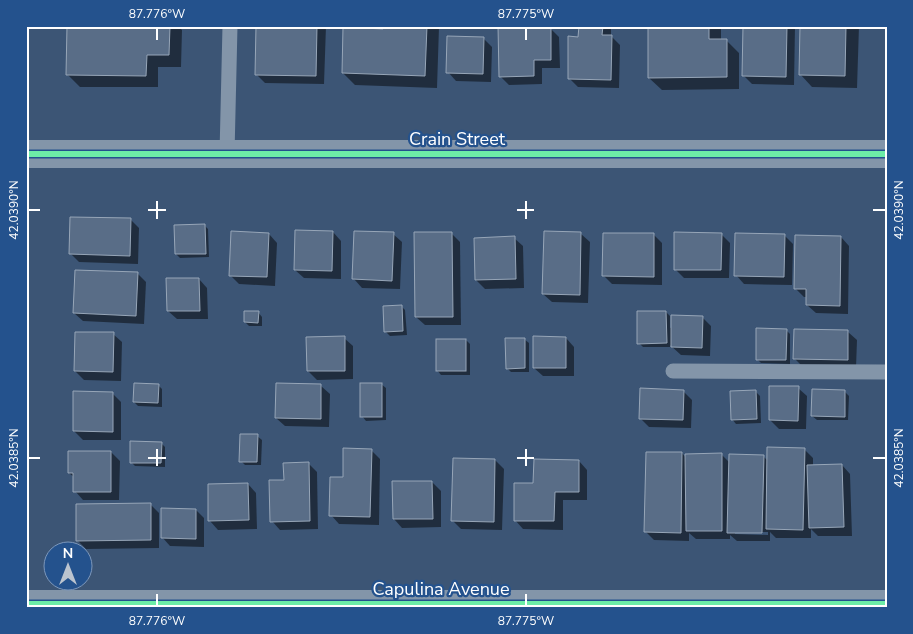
<svg xmlns="http://www.w3.org/2000/svg" width="913" height="634" viewBox="0 0 913 634" font-family="'Nunito Sans',sans-serif">
<rect width="100%" height="100%" fill="#3c5575"/>
<g fill="#0007" fill-rule="evenodd">
<path d="M68,26H178L182,30L181,67H158V87H80L67,74Z"/>
<path d="M257,26H326L324,84L265,83L256,74Z"/>
<path d="M385,26L439,27L437,88L355,85L343,73L384,30Z"/>
<path d="M499,26L550,28L559,37L560,68H542V84L509,85L500,76Z"/>
<path d="M580,26H611V36L620,45L619,88L578,87L569,78L580,38Z"/>
<path d="M649,26H721V40H726L739,53V89L662,90L649,78Z"/>
<path d="M744,26H795L794,85L752,84L743,75Z"/>
<path d="M801,26H859L857,88L812,87L800,74Z"/>
<path d="M483,38L492,47L491,82L456,81L448,72Z"/>
<path d="M130,219L139,228L138,264L79,262L71,254Z"/>
<path d="M204,225L208,229L209,257L180,258L176,254Z"/>
<path d="M333,232L341,241V279L304,278L295,270Z"/>
<path d="M451,233L460,242L461,325H425L416,317Z"/>
<path d="M269,234L277,243L275,286L239,284L230,275Z"/>
<path d="M393,234L402,242L400,289L362,288L354,279Z"/>
<path d="M581,234L590,242L588,303L552,302L543,294Z"/>
<path d="M721,234L730,243L729,278H684L675,269Z"/>
<path d="M654,235L662,243V285L612,284L603,275Z"/>
<path d="M784,235L793,244L792,285L744,284L736,275Z"/>
<path d="M841,237L849,246L848,314L816,313L807,305V297H804L795,288Z"/>
<path d="M514,238L523,246L524,288L485,289L476,280Z"/>
<path d="M137,273L146,282L144,324L83,321L74,313Z"/>
<path d="M199,279L207,288L208,319H177L168,311Z"/>
<path d="M401,306L405,310L407,335L390,336L386,332Z"/>
<path d="M258,312L262,317V326H249L245,322Z"/>
<path d="M666,312L670,316V328L702,317L711,326L710,356L681,355L670,345V347H643L639,343Z"/>
<path d="M786,330L790,334V364L761,363L757,359Z"/>
<path d="M848,332L857,340L856,368L803,367L795,359Z"/>
<path d="M113,334L122,342L121,381L84,380L75,371Z"/>
<path d="M344,338L353,346V379L317,380L308,371Z"/>
<path d="M566,338L574,347V376H543L534,368Z"/>
<path d="M524,339L529,343V372H511L507,368Z"/>
<path d="M466,340L470,344V375H441L437,370Z"/>
<path d="M381,384L386,388V420L366,421L362,416Z"/>
<path d="M158,385L162,389V407L138,406L134,402Z"/>
<path d="M321,386L330,394L329,427L285,426L276,418Z"/>
<path d="M798,388L807,396L806,429H779L770,420Z"/>
<path d="M683,391L692,400L691,428L649,427L640,418Z"/>
<path d="M756,392L760,396L761,423L736,424L732,419Z"/>
<path d="M845,392L849,396L848,420H817L812,416Z"/>
<path d="M112,393L121,402V440H83L74,431Z"/>
<path d="M257,436L262,440L261,465H245L241,461Z"/>
<path d="M161,443L165,447V467L135,466L131,462Z"/>
<path d="M804,449L813,458V466L842,465L850,474L852,536H818L811,529V538H776L770,532V541H737L730,535V539H696L689,533V541L654,540L646,532L682,453L686,458L721,454L730,463L763,456L768,461ZM735,532H768V535L735,534Z"/>
<path d="M371,450L380,459L379,525L339,524L331,515L344,479Z"/>
<path d="M111,452L120,461L119,500H83L75,491V478L69,473Z"/>
<path d="M495,460L504,469L502,530L461,529L452,520Z"/>
<path d="M579,461L587,470V500H563V530L523,529L515,520L534,485Z"/>
<path d="M308,463L317,472L318,529L280,530L272,521L285,481Z"/>
<path d="M432,482L441,491V527L402,528L394,519Z"/>
<path d="M248,484L256,493L257,529L218,530L210,521Z"/>
<path d="M150,504L159,513V548L86,549L77,540Z"/>
<path d="M196,510L204,518V547L170,546L162,537Z"/>
</g>
<g fill="#596d87" stroke="#97a6b8">
<path d="M67,26H170L169,55H147L146,76L66,75Z"/>
<path d="M256,26H317L316,76L255,75Z"/>
<path d="M383,26H427L425,76L342,73L343,27L383,29Z"/>
<path d="M498,26L551,27V60H534V76L499,77Z"/>
<path d="M579,26H603L602,35H612L611,80L568,79V36L578,37Z"/>
<path d="M648,26H709V39H727V77L648,78Z"/>
<path d="M743,26H787L786,77L742,76Z"/>
<path d="M800,26H846L845,76L799,75Z"/>
<path d="M447,36L484,37L483,74L446,73Z"/>
<path d="M70,217L131,218L130,256L69,254Z"/>
<path d="M205,224L206,254H175L174,225Z"/>
<path d="M295,230L333,231L332,271L294,270Z"/>
<path d="M231,231L269,233L267,277L229,276Z"/>
<path d="M354,231L394,232L392,281L352,279Z"/>
<path d="M544,231L581,232L580,295L542,294Z"/>
<path d="M414,232H452L453,317H415Z"/>
<path d="M674,232L722,233L721,270H674Z"/>
<path d="M603,233H654V277L602,276Z"/>
<path d="M735,233L785,234L784,277L734,276Z"/>
<path d="M795,235L841,236L840,306L806,305V289H794Z"/>
<path d="M515,236L516,279L475,280L474,238Z"/>
<path d="M75,270L138,272L136,316L73,313Z"/>
<path d="M166,278H199L200,311H167Z"/>
<path d="M402,305L403,331L384,332L383,306Z"/>
<path d="M244,311H259L258,323L244,322Z"/>
<path d="M637,311H666L667,343L637,344Z"/>
<path d="M671,315L703,316L702,348L671,347Z"/>
<path d="M756,328L787,329L786,360H756Z"/>
<path d="M794,329L848,330V360L793,359Z"/>
<path d="M75,332H114L113,372L74,371Z"/>
<path d="M345,336V371H307L306,337Z"/>
<path d="M533,336L566,337V368H533Z"/>
<path d="M505,338H525V368L506,369Z"/>
<rect x="436" y="339" width="30" height="32"/>
<path d="M134,383L159,384L158,403L133,402Z"/>
<path d="M276,383L321,384V419L275,418Z"/>
<rect x="360" y="383" width="22" height="34"/>
<path d="M769,386H799L798,421L769,420Z"/>
<path d="M640,388L684,390L683,420L639,419Z"/>
<path d="M812,389L845,390V417L811,416Z"/>
<path d="M756,390L757,419L731,420L730,391Z"/>
<path d="M73,391L113,392V432L73,431Z"/>
<path d="M240,434H258L257,462H239Z"/>
<path d="M130,441L162,442L161,463H130Z"/>
<path d="M767,447L805,448L803,530L766,529Z"/>
<path d="M343,448L372,449L370,517L329,516L330,477H343Z"/>
<path d="M68,451H111V492H73V473H68Z"/>
<path d="M646,452H682L681,533L644,532Z"/>
<path d="M722,453V531H686L685,454Z"/>
<path d="M729,454L764,455L762,533H727Z"/>
<path d="M453,458L495,459L494,522L451,521Z"/>
<path d="M534,459L579,460V492H555L554,521H514V483H533Z"/>
<path d="M309,462L310,521L270,522L269,480H284L283,463Z"/>
<path d="M842,464L844,527L809,528L807,465Z"/>
<path d="M392,481H432L433,519H393Z"/>
<path d="M248,483L249,520L208,521V484Z"/>
<path d="M151,503V540L76,541V504Z"/>
<path d="M161,508L196,509V539L161,538Z"/>
</g>
<g fill="none" stroke-linecap="round" stroke-linejoin="round">
<g stroke="#8395a9" stroke-width="15">
<path d="M227,154L230,26"/>
<path d="M673,371L887,372"/>
</g>
<g stroke="#8395a9" stroke-width="28">
<path d="M26,154H887"/>
<path d="M26,604H887"/>
</g>
<defs>
<g id="cycleway">
<path d="M26,154H887"/>
<path d="M26,604H887"/>
</g>
</defs>
<use href="#cycleway" stroke="#24528d" stroke-width="9"/>
<use href="#cycleway" stroke="#6deda7" stroke-width="6"/>
</g>
<path fill="none" stroke="#fff" stroke-width="2" d="M157,28V40M526,28V40M157,201V219M526,201V219M28,210H40M148,210H166M517,210H534M873,210H886M157,449V466M526,449V466M28,458H40M148,458H166M517,458H534M873,458H886M157,594V606M526,594V606"/>
<g text-anchor="middle" stroke-width="4.5" stroke-linejoin="round" paint-order="stroke">
<g font-size="18" fill="#fff" stroke="#24528d">
<text x="457" y="145">Crain Street</text>
<text x="441" y="595">Capulina Avenue</text>
</g>
</g>
<rect width="913" height="634" fill="none" stroke="#24528d" stroke-width="55"/>
<g transform="translate(68 566)"><circle r="24" fill="#24528d" stroke="#7c97bb"/>
<path d="M0-4L9 19L0 12L-9 19Z" fill="#bbc4cf"/>
<text y="-8" font-size="14" font-weight="bold" text-anchor="middle" fill="#ffffff">N</text>
</g>
<rect x="28" y="28" width="858" height="578" fill="none" stroke="#fff" stroke-width="2"/>
<g font-size="12" text-anchor="middle" fill="#fff">
<text x="157" y="18">87.776°W</text>
<text x="526" y="18">87.775°W</text>
<text transform="translate(14 210) rotate(-90)" y="4">42.0390°N</text>
<text transform="translate(899 210) rotate(-90)" y="4">42.0390°N</text>
<text transform="translate(14 458) rotate(-90)" y="4">42.0385°N</text>
<text transform="translate(899 458) rotate(-90)" y="4">42.0385°N</text>
<text x="157" y="625">87.776°W</text>
<text x="526" y="625">87.775°W</text>
</g>
</svg>
